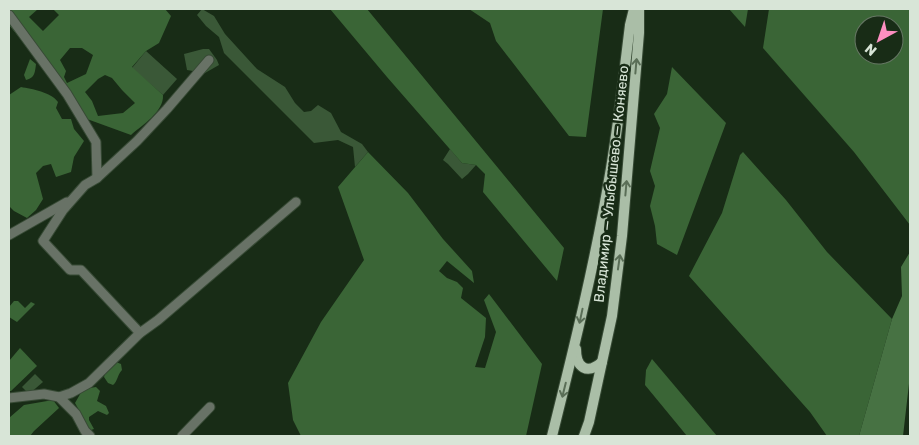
<svg xmlns="http://www.w3.org/2000/svg" width="919" height="445" viewBox="0 0 919 445" font-family="Rubik,sans-serif">
<rect width="100%" height="100%" fill="#182c16"/>
<g fill="#3a5837">
<path d="M202,9L214,16L225,34L257,69L285,87L295,103L304,112L311,111L318,105L331,113L341,132L362,144L368,152L355,167L353,147L338,140L314,143L224,53L219,37L206,26L197,15Z"/>
<path d="M203,49H209L217,60L219,65L205,73L187,70L184,54Z"/>
<path d="M146,51L177,79L163,95L132,68Z"/>
<path d="M450,149L462,163L476,165L468,174L462,179L448,164L443,160Z"/>
<path d="M35,374L43,382L29,394L22,387Z"/>
</g>
<g fill="#3a6536" fill-rule="evenodd">
<path d="M9,9H38L29,17L43,31L59,15L53,9H165L171,16L159,43L146,51L132,67L163,95C164,112 142,125 131,135L87,119L9,25ZM70,48H82L93,55L86,74L67,83L64,77L66,71L60,60ZM105,75L112,78L122,90L135,103L123,113L98,116L92,101L85,92L98,79Z"/>
<path d="M330,9H367L564,248L557,281L483,192L485,174L476,165L462,163L387,77Z"/>
<path d="M469,9H603L586,137L569,136L496,41L490,23Z"/>
<path d="M729,9H748L745,27Z"/>
<path d="M769,9H910V225L854,152L763,48ZM864,25H894V55H864Z"/>
<path d="M30,59L36,64C35,72 35,78 26,80L24,75Z"/>
<path d="M672,67L726,123L677,255L657,244L655,226L650,206L655,186L650,171L660,128L654,114L667,94Z"/>
<path d="M21,87C32,89 51,92 58,102L56,108L62,119H71L74,129L84,141L74,157L71,172L56,177L51,164L43,166L36,173L43,199L36,210L27,218L14,211L9,206V95Z"/>
<path d="M368,152L408,193L443,239L472,271L474,283L447,261L439,271L447,278L457,282L463,288L461,298L486,318L485,337L475,367L485,368L496,332L484,300L489,294L542,364L526,436H301L293,420L288,383L321,322L364,260L338,187Z"/>
<path d="M743,152L786,200L827,252L892,319L859,436H827L810,412L689,276L722,213L740,155Z"/>
<path d="M14,301H18L25,308L31,302L35,304L17,322L9,317V307Z"/>
<path d="M20,348L37,366L11,391H9V361Z"/>
<path d="M652,359L717,436H687L645,385L646,370Z"/>
<path d="M116,362L121,364L122,370C117,375 118,381 113,385L108,383L104,377L106,370Z"/>
<path d="M96,387L100,391L97,401L106,406L109,413L107,415L98,411L89,417V420L94,429L91,430L85,425L84,419L75,403L83,389Z"/>
<path d="M53,400L59,408L34,431L30,436L9,435V418L24,405Z"/>
</g>
<path fill="#477243" d="M910,252V375L903,436H859L892,319L902,296L901,267Z"/>
<g fill="none" stroke-linecap="round" stroke-linejoin="round">
<defs>
<g id="minor">
<path d="M9,15L67,94L96,142L97,178"/>
<path d="M9,235L67,202"/>
<path d="M140,333L81,270H70L43,241L63,210L85,185L97,178L137,141L167,109L209,60"/>
<path d="M59,397L76,414L85,431L90,436"/>
<path d="M9,398L44,394L59,397L71,393L89,383L140,333L158,320L296,202"/>
<path d="M182,436L210,407"/>
</g>
<g id="major">
<path d="M576,349C576,368 587,375 602,362"/>
<path d="M552,436C574,348 596,259 611,168C619,121 624,73 630,25L634,9"/>
<path d="M584,436L589,422L612,316L622,236L639,33V9"/>
</g>
</defs>
<use href="#minor" stroke="#374a35" stroke-width="11"/>
<use href="#major" stroke="#374a35" stroke-width="12"/>
<use href="#minor" stroke="#687266" stroke-width="9"/>
<use href="#major" stroke="#aabea7" stroke-width="10"/>
</g>
<defs><path id="oneway-shaft" d="M-6 0H5M1.5-3L5.5 0L1.5 3" fill="none" stroke-width="1.6" stroke-linecap="round" stroke-linejoin="round" transform="scale(1.25)"/></defs>
<g stroke="#5a6e57">
<use href="#oneway-shaft" transform="translate(636 66) rotate(-85)"/>
<use href="#oneway-shaft" transform="translate(626 188) rotate(-85)"/>
<use href="#oneway-shaft" transform="translate(619 262) rotate(-82)"/>
<use href="#oneway-shaft" transform="translate(581 316) rotate(102)"/>
<use href="#oneway-shaft" transform="translate(564 390) rotate(104)"/>
</g>
<g text-anchor="middle" stroke-width="5" stroke-linejoin="round" paint-order="stroke">
<g font-size="14" fill="#d8e5d7" stroke="#182c16">
<text transform="translate(611 184) rotate(-84)" y="5">Владимир — Улыбышево — Коняево</text>
</g>
</g>
<rect width="919" height="445" fill="none" stroke="#d8e5d7" stroke-width="20"/>
<g transform="translate(879 40) rotate(220)"><circle r="24" fill="#182c16" stroke="#657663"/>
<path d="M0-4L9 19L0 12L-9 19Z" fill="#fd8fc1"/>
<text y="-8" font-size="14" font-weight="bold" text-anchor="middle" fill="#d8e5d7">N</text>
</g>
</svg>
